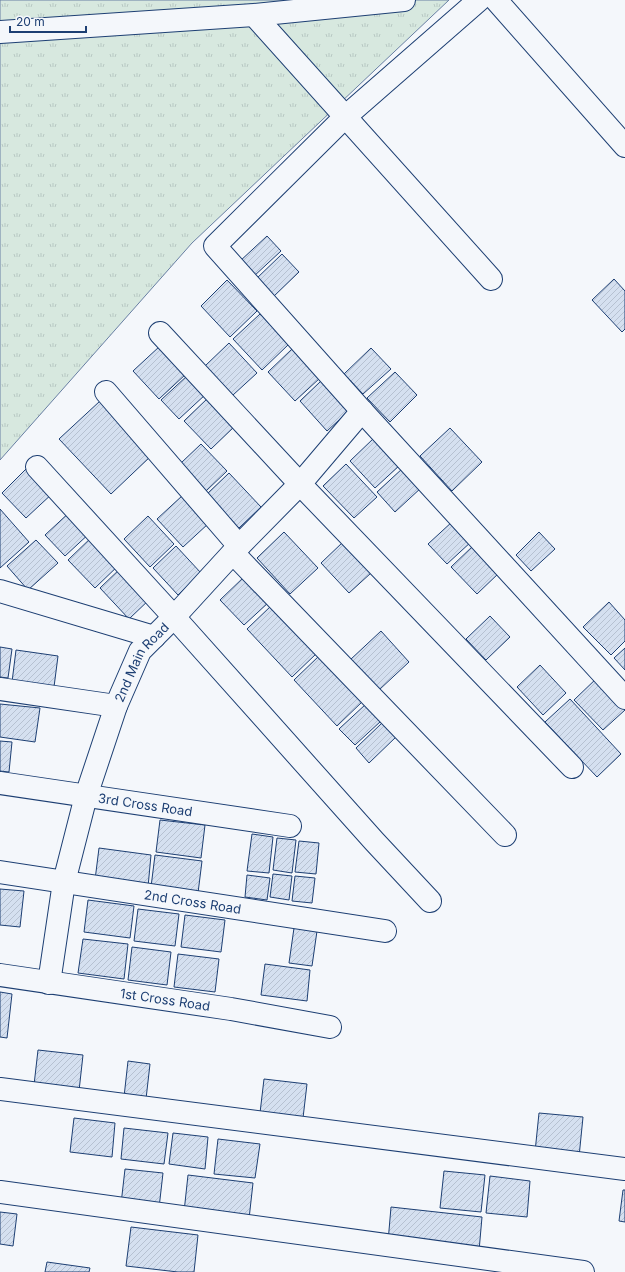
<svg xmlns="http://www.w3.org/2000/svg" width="625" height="1272" viewBox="0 0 625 1272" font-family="Inter,sans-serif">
<defs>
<pattern id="grass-tufts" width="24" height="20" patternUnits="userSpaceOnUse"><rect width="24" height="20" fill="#d7e8df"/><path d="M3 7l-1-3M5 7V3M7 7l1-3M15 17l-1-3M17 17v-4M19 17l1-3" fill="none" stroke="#b8c8c3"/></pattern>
<pattern id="building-hatch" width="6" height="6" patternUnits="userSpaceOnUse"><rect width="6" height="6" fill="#d5e0f0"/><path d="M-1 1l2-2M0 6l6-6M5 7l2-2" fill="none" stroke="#b6c1d1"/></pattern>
</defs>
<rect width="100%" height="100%" fill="#f4f7fb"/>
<path fill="url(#grass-tufts)" stroke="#687fa3" d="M0,0H449L192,243L0,460Z"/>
<g fill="url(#building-hatch)" stroke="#1d3f73">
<path d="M267,236L281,251L253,277L239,262Z"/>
<path d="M282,254L299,272L272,298L255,280Z"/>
<path d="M614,279L625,291V329L622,332L592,300Z"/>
<path d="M227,280L257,311L230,337L201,306Z"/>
<path d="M260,314L289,344L262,370L233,339Z"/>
<path d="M229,343L257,373L233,395L205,366Z"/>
<path d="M160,346L186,374L159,399L133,371Z"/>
<path d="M371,348L391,369L363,394L344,374Z"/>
<path d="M292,349L320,378L295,401L268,372Z"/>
<path d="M395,372L417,395L390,422L367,398Z"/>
<path d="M188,375L206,394L179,419L161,400Z"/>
<path d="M321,381L349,411L327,431L300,401Z"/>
<path d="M209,397L235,426L211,449L184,421Z"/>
<path d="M100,401L151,456L111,494L59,439Z"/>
<path d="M450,428L482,462L452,491L420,456Z"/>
<path d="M374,438L400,465L375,488L350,461Z"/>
<path d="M201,444L227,471L206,491L181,463Z"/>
<path d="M346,464L377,497L354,518L323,486Z"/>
<path d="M29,466L54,492L26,518L2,493Z"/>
<path d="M403,468L422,487L395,512L377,492Z"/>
<path d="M229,473L261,507L239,528L207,494Z"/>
<path d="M183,495L209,523L183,547L157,519Z"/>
<path d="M0,509L29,542L0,568Z"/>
<path d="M72,510L92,531L65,556L45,535Z"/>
<path d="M148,516L174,544L150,567L124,539Z"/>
<path d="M453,521L472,541L447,564L428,544Z"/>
<path d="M284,532L318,568L290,594L257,558Z"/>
<path d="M539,532L555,549L531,571L516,555Z"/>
<path d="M95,534L122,562L95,588L68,560Z"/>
<path d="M36,540L58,563L28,590L7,566Z"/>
<path d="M343,542L371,573L349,593L321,563Z"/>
<path d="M474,545L500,572L477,594L451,567Z"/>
<path d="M176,546L201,573L178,595L153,568Z"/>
<path d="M123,566L152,597L129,619L100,588Z"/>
<path d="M245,576L269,602L244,625L220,600Z"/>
<path d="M609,602L625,620V641L611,655L583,627Z"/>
<path d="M272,605L317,653L292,677L247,629Z"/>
<path d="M490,616L510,637L486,660L466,639Z"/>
<path d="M381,631L409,662L379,690L350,660Z"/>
<path d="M0,647L12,649L8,678L0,677Z"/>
<path d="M625,648V670L614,658Z"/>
<path d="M16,650L58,656L54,687L12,682Z"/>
<path d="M320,655L363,701L337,726L294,680Z"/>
<path d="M540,665L566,693L543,715L517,687Z"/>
<path d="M599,676L625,705V710L603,730L574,700Z"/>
<path d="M570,699L621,754L597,777L545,722Z"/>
<path d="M0,704L40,708L35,742L0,737Z"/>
<path d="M366,704L381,721L355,745L339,729Z"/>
<path d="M383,722L397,736L369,763L356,748Z"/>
<path d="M0,741L12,742L9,772L0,771Z"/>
<path d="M160,820L205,825L201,858L156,852Z"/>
<path d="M252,834L273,837L269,873L247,871Z"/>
<path d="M277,838L296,840L292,873L273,870Z"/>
<path d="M299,841L319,843L316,874L295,872Z"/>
<path d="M99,848L151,855L148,887L95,880Z"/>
<path d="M155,855L202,861L198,893L151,887Z"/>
<path d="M273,874L292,876L289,900L270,897Z"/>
<path d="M247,875L270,878L267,900L245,897Z"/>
<path d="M295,876L315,878L312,903L292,901Z"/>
<path d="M0,889L24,891L20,927L0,925Z"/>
<path d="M88,900L134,906L130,938L84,932Z"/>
<path d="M138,909L179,914L175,946L134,941Z"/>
<path d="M185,915L225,920L221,952L181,947Z"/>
<path d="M294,928L317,931L312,966L289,963Z"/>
<path d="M83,939L128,944L124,979L78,973Z"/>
<path d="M132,947L171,952L167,985L128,980Z"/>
<path d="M178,954L219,959L215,992L174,987Z"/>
<path d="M265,964L310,970L307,1001L261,995Z"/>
<path d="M0,992L12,994L7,1038L0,1037Z"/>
<path d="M38,1050L83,1055L79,1091L34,1085Z"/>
<path d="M128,1061L150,1064L146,1099L124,1097Z"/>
<path d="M264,1079L307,1084L303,1118L260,1113Z"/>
<path d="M539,1113L583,1117L579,1157L535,1152Z"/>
<path d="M74,1118L115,1123L112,1157L70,1152Z"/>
<path d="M124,1128L168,1133L164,1164L121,1159Z"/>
<path d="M173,1133L208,1137L205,1169L169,1164Z"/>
<path d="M218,1139L260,1144L255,1178L214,1174Z"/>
<path d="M125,1169L163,1173L159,1208L121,1204Z"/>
<path d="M444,1171L485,1175L481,1212L440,1208Z"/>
<path d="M188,1175L253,1183L249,1219L184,1212Z"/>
<path d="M490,1176L530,1181L527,1217L486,1213Z"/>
<path d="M623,1190H625V1222L619,1221Z"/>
<path d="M391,1207L482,1217L479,1251L388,1242Z"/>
<path d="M0,1212L17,1214L13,1246L0,1244Z"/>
<path d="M131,1227L198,1235L194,1272H178L126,1266Z"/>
<path d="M47,1262L90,1268L89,1272H45Z"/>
</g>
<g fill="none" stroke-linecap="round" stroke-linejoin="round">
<defs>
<g id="minor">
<path d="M479,0L345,117L215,246L362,411L625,698"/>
<path d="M496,0L625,146"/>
<path d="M254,15L491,279"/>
<path d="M0,32L254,15L404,0"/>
<path d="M160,333L300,484L572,767"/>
<path d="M106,392L239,546"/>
<path d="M37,467L174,617L374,841L430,901"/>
<path d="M233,553L505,835"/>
<path d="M0,591L154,637"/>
<path d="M0,689L116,706"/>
<path id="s1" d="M0,783L290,826"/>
<path id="s2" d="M0,872L385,931"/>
<path id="s3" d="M0,975L231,1009L330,1027"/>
<path id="s4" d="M49,983L64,882L86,796L116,706L140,651L174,617L239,546L300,484L362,411"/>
<path d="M0,1089L625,1169"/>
<path d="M0,1192L583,1272"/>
</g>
</defs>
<use href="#minor" stroke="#1d3f73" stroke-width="24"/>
<use href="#minor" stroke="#f4f7fb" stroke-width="22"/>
</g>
<g text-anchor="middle" stroke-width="3" stroke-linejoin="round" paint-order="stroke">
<g font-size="13" fill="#1d3f73" stroke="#f4f7fb">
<text dy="5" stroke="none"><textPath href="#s4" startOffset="337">2nd Main Road</textPath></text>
<text dy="5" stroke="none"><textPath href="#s1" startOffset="147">3rd Cross Road</textPath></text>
<text dy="5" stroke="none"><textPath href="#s2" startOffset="195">2nd Cross Road</textPath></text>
<text dy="5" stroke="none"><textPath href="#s3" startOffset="167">1st Cross Road</textPath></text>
</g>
</g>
<path d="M10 26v6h76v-6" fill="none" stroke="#1d3f73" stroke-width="2"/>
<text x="16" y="26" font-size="12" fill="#1d3f73" stroke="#f4f7fb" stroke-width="3" paint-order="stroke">20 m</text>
</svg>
